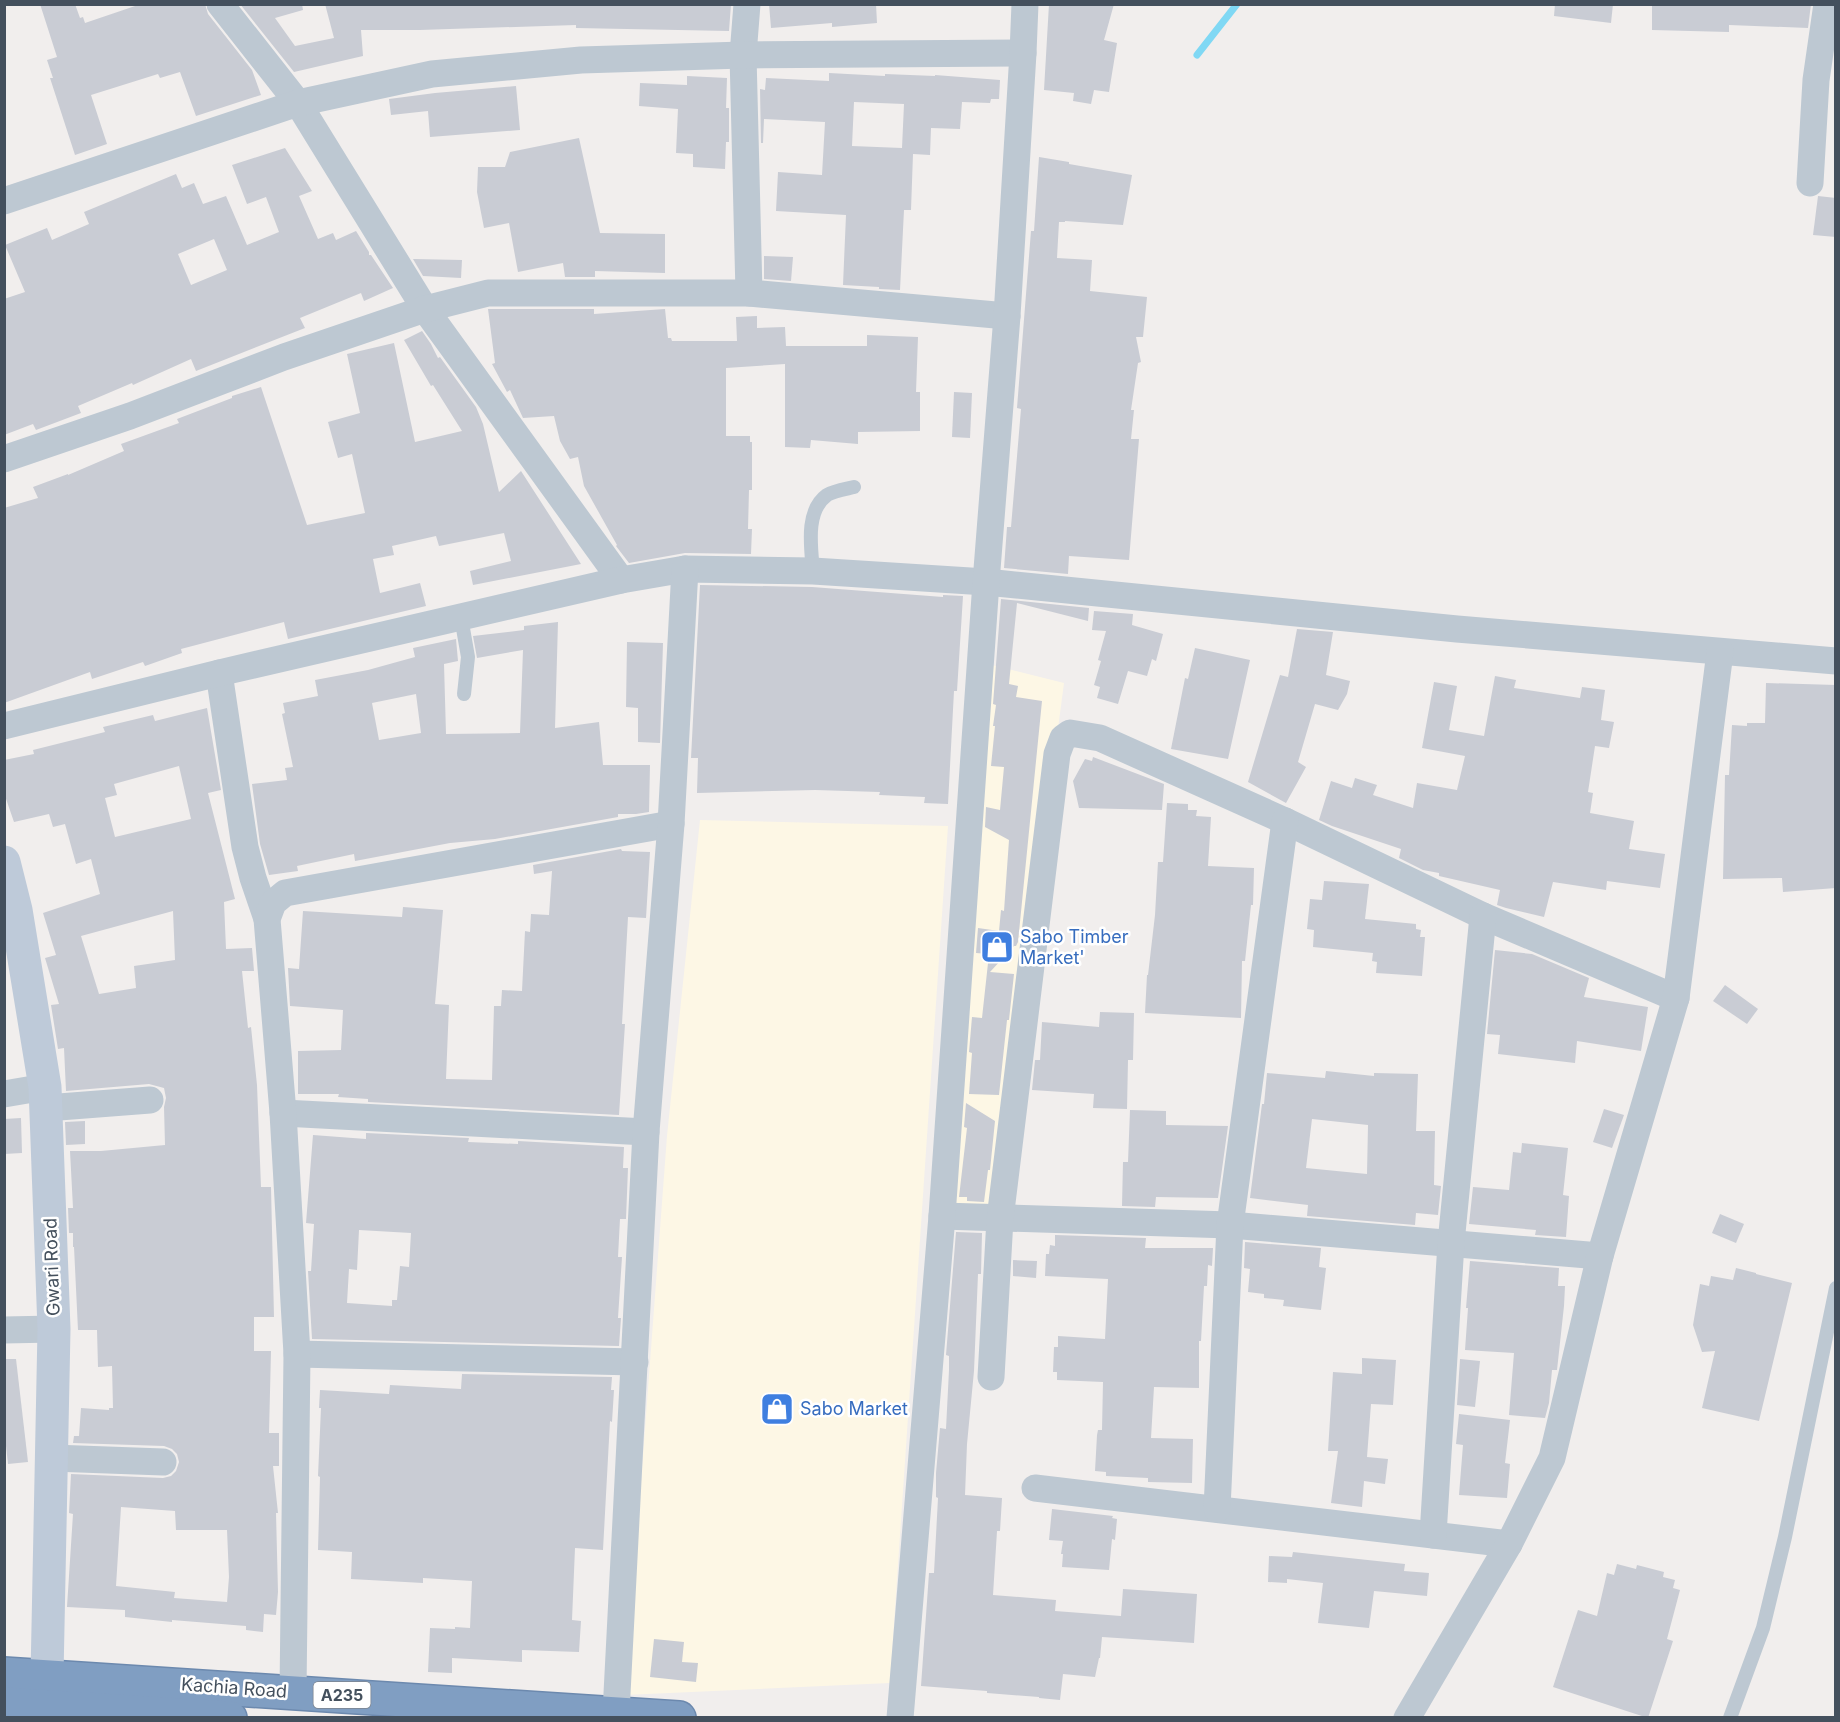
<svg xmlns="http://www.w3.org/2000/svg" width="1840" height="1722" viewBox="0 0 1840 1722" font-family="Inter,sans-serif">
<rect width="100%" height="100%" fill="#f1eeed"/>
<g fill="#fdf7e5">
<path d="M984,663L1064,683L994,1214L948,1211Z"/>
<path d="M700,820L948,826L890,1683L625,1695L667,1136Z"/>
</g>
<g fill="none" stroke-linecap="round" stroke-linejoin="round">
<path stroke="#80d8f4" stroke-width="7" d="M1197,55L1237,4"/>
</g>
<g fill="#c9ccd4" fill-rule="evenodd">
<path d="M40,4H75L80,18L83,17L85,23L141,4H205L208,14L252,70L261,95L196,116L180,72L160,78L158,74L91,95L107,144L75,155L50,78H53L47,60L57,57Z"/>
<path d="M240,4H302L303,10L275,18L295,46L334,38L325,4H731L729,31L576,28V25L420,30H361L363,56L294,72Z"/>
<path d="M769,4H876L877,23L832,27V23L771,28Z"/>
<path d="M1049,4H1114L1104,40L1117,43L1109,92L1094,90L1091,104L1073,101L1074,93L1044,90Z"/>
<path d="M1555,4H1613L1611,23L1554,16Z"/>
<path d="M1652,4H1811L1808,28L1729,25V32L1652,30Z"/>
<path d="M829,73L885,76V74L935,76V75L1000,80L999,99H991L990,103L962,102L960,129L931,128L930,155L913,154L911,210H904L900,290L879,289V287L843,285L846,215L776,211L778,172L822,175L825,122L764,119L763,143H761L760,89L765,90L766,78L829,81ZM854,102L904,104L902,148L852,146Z"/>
<path d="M687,76L727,78L726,108H729V142H726L725,169L693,167V154L676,153L678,109L639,106L640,83L687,85Z"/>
<path d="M516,86L520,130L430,137L428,111L391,115L389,99L435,93Z"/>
<path d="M579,138L600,233L665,234V273L595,271V277H565L563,263L518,272L509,223L484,228L477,192L478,167H505L510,152Z"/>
<path d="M285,148L312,191L299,196L318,239L333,233L336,240L356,231L369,252V255H371L393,288L364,301L361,293L300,318L305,328L196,371L191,359L133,385L132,383L78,406L81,413L36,430L33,424L4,435V299L25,292L5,245L47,228L52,240L89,224L84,212L176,174L182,188L194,183L203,204L226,196L247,245L279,232L266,197L247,204L232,165ZM214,239L227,270L191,285L178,254Z"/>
<path d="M1039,157L1069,162V164L1132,175L1123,225L1065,221V222H1059L1057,258L1092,260L1090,291L1147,297L1143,337H1136L1141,362L1138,363L1131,410H1134L1131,439H1139L1129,560L1069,556L1068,574L1004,568L1007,527H1011L1021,409L1017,408L1031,231H1034Z"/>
<path d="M1818,196L1836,198V237L1813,235Z"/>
<path d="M764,256L793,257L791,281L764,279Z"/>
<path d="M413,259L462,260L461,278L423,276Z"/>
<path d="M488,309H594V314L665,309L668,338H671L672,341H737L736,317L757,316V328L785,327L786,346H867V335L918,337L916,392H920V431L858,432V444L811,440L810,448L785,447V364L726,368V436H750V442H752V490H749L748,529H752L751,554L685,553L629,563L616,546L617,545L584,486L578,457L570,459L560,441L554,416L523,418L510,390L507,392L492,364L495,363Z"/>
<path d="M422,331L431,344L438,358L440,357L476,407L483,424L499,492L521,471L581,564L473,585L470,571L511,561L504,533L439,546L436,536L392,546L394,555L373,559L380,593L420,583L426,606L288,639L284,622L181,649L182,653L145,666L143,662L92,679L90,672L4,703V508L38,498L33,487L68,474V475L124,451L121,444L179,423L177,419L232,398V396L261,387L307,525L365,513L352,454L338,458L328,422L360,413L347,354L394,343L415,442L462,431L433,385L431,386L404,340Z"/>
<path d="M954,392L972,393L970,438L952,437Z"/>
<path d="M700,585L812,587L943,597V595L963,596L957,691H954L948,804L924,803L925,797L879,795L880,792L815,790L697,793L698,758H691Z"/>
<path d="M1001,599L1089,608L1088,621L1017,603L1009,684L1018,686L1016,697L1042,701L1018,942L1016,946H1014L990,972L1014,974L1009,1020H1007L999,1095L969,1094L972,1053L969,1052L972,1017L982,1018L989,954L976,953L978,928L999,931L1001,910L1004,911L1009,840L985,827L986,807L1000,810L1004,767L991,766L995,726H993L996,705L993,704Z"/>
<path d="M1094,611L1133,614L1132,625L1163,634L1156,661L1152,659L1147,676L1128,671L1118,704L1097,698L1100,687L1094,685L1101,661L1098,660L1106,631L1092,630Z"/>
<path d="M558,622L555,728L599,722L603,765H650L649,812L636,814H618V817L495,839L450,843L355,861L354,854L297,866L298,871L269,875L260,844L252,784L287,780L285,768L293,767L282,714L285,713L283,703L318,696L315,680L368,670L415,657L413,648L456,639L458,661L444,664L446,734L520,733L523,650L477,658L473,636L524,630V626ZM416,694L421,733L379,740L372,703Z"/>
<path d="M1297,629L1333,632L1326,675L1350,681L1347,694L1338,710L1315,704L1298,762L1306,767L1286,803L1248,782L1280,675L1288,677Z"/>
<path d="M627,642L663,643L660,743L638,742V708L626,707Z"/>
<path d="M1195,648L1250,660L1228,759L1171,749L1185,678L1188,679Z"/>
<path d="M1495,676L1516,680L1514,688L1580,698L1582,687L1605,690L1601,720L1614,722L1609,748L1595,746L1588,792L1593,793L1590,813L1634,821L1629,849L1665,854L1660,888L1607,881L1606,890L1553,882L1544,917L1506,908L1497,905L1500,890L1439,876V873L1423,870L1399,858L1401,849L1332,826L1319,820L1331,781L1352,788L1355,778L1377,785L1373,795L1413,808L1417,783L1457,790L1465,756L1422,748L1434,682L1457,686L1449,730L1484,736Z"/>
<path d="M1766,683L1836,685V888L1783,892L1782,878L1723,879L1725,775H1729L1732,725L1747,726V723H1765Z"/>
<path d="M207,708L221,790L208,793L235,899L224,902L226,949L252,948L254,971H242L248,1028L251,1027L257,1085L261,1187H271L274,1317H254V1351H271L269,1433H279V1466H273L278,1513H276L278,1592L276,1615L264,1614L263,1632L246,1630V1626L172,1620V1622L125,1617V1610L67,1607L73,1514L69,1513L71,1474L163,1478L171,1476L176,1471L179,1462L177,1454L172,1449L164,1446L73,1443L74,1436H79L81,1408L109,1410V1408H113L112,1366L98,1367L97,1330H78L74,1247H73V1233H69L68,1208H73L70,1151H101L165,1145L164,1107L166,1098L164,1088L149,1084L66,1091L64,1048L58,1049L51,1005L59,1004L45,958L56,955L43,913L100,894L91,859L76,864L65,824L53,827L49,814L14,822L4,793V760L34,754L33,750L105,732L103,727L153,715L155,721ZM179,766L191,819L115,837L105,798L117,795L114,784ZM173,911L175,960L134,966L136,988L99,994L81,936ZM121,1507L175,1511L176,1530H227L229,1577L227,1602L174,1598L175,1592L116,1586Z"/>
<path d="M1093,757L1164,784L1162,810L1079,808L1073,781L1085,759L1092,761Z"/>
<path d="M1167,803L1188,804V810H1197L1196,816L1211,817L1208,866L1254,868L1253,905H1251L1245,961H1242L1241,1018L1145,1013L1147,975H1148L1155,915L1158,862H1163Z"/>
<path d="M621,849L622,851L650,852L646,918L628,917L622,1024H625L619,1115L368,1102V1099L338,1097L339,1094H298V1051L341,1050L343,1010L290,1006L288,968L299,969L303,911L402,917L403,907L443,910L435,1004L449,1005L446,1079L492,1080L494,1006H501L502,990L522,991L525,931L530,932L531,914L549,915L552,871L534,874L533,865Z"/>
<path d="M1324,881L1369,884L1365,919L1416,924V929L1421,930L1420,937H1425L1422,976L1376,973L1377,962L1372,961L1373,953L1313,947L1314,930L1307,929L1310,899L1322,900Z"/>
<path d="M1495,950L1532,954L1589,978L1584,997L1648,1007L1641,1051L1577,1041L1575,1063L1498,1054L1500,1035L1487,1034Z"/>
<path d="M1725,985L1758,1009L1747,1024L1713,1001Z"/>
<path d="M1100,1012L1134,1013L1133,1060H1128L1127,1109L1093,1108L1094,1094L1032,1090L1035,1060H1040L1042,1022L1099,1027Z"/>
<path d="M1326,1071L1374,1076V1073L1418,1074L1416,1131H1435L1434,1185L1441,1186L1438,1215L1416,1213L1415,1225L1307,1216L1308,1205L1250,1198L1262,1104H1264L1267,1073L1325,1078ZM1312,1119L1368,1125L1367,1174L1306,1168Z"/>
<path d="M966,1103L995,1121L990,1170H988L984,1202L967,1201V1197H959L967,1128L964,1127Z"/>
<path d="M1604,1109L1624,1115L1612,1148L1593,1142Z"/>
<path d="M1130,1110L1166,1111V1125L1228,1126L1218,1198L1156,1197L1155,1207L1122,1206L1123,1162H1128Z"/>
<path d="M21,1118L22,1153L4,1154V1119Z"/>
<path d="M85,1121V1144L66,1145L65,1122Z"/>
<path d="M366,1133L469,1138L468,1142L518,1144V1141L624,1147L623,1168H628L626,1219H620L618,1257H622L618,1318H621L619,1346L312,1339L308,1271H311L314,1224L306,1223L313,1135L366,1139ZM359,1230L411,1233L409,1267L400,1266L397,1300H392V1306L347,1303L349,1269L357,1270Z"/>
<path d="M1522,1143L1568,1148L1563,1195L1569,1196L1566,1237L1535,1235L1536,1230L1469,1224L1473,1187L1509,1190L1513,1152L1521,1153Z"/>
<path d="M1720,1214L1744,1224L1736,1243L1712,1233Z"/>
<path d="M956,1232L982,1233L981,1274H978L974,1371L967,1444L965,1495L1002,1498L1000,1531H997L993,1595L1056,1600L1055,1611L1121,1616L1123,1589L1197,1594L1194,1643L1102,1637L1100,1658H1099L1095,1677L1063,1674L1060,1700L1039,1698V1697L987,1693V1691L921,1686L929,1573H934L938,1498L936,1497V1473L940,1428L946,1429L949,1370V1356L946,1355Z"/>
<path d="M1055,1235L1146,1238L1145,1248H1213L1212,1266L1208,1265L1207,1286H1204L1201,1341H1199V1388L1154,1387L1151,1438L1193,1439L1192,1483L1148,1482V1478L1106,1476V1472L1095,1471L1097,1435L1098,1430H1102L1103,1382L1057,1380V1372H1053L1054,1347H1058V1336L1105,1339L1108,1279L1045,1276L1046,1254H1049L1050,1245L1055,1246Z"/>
<path d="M1245,1242L1321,1248L1319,1267L1326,1268L1321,1310L1283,1306L1284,1300L1264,1298V1294L1248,1292L1250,1269L1244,1268Z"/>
<path d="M1013,1260L1037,1261L1036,1278L1013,1276Z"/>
<path d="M1470,1261L1559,1268L1558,1286H1565L1564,1306L1557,1370H1552L1549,1403L1545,1418L1509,1415L1514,1353L1465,1350L1468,1308H1466Z"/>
<path d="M1736,1268L1756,1273V1274L1792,1283L1759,1421L1702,1408L1715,1351L1702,1352L1693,1325L1700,1284L1709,1286L1711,1276L1733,1280Z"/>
<path d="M1362,1358L1396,1360L1393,1405L1371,1404L1367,1457L1388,1459L1385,1484L1364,1481L1362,1507L1331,1503L1338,1451H1328L1333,1372L1362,1374Z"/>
<path d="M4,1359H16L28,1462L8,1464L4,1428Z"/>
<path d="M1460,1359L1480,1361L1475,1407L1457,1405Z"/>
<path d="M462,1374L612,1377L611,1390H614L612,1422L610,1421L603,1550L575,1548L572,1620L581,1621L579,1652L522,1650V1662L452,1658V1673L428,1672L430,1628L455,1629V1627L470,1628L472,1581L423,1578V1583L351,1579L352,1552L318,1550L320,1477L318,1476L321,1408H319L320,1390L389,1394L390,1385L461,1389Z"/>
<path d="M1459,1414L1510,1420L1505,1463L1510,1464L1507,1498L1459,1495L1463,1445L1456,1444Z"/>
<path d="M1052,1509L1113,1516L1112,1518L1117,1519L1115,1540L1112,1539L1109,1570L1062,1567L1063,1554H1061L1063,1541L1049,1540Z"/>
<path d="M1293,1552L1405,1564L1404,1571L1429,1573L1427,1596L1374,1591L1369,1628L1318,1623L1323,1583L1287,1579V1583L1268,1582L1269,1556L1292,1557Z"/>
<path d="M1617,1564L1636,1569L1637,1565L1664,1572L1663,1577L1675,1580L1673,1588L1680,1590L1667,1639L1673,1641L1648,1718L1553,1687L1578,1610L1597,1616L1607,1573L1614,1575Z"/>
<path d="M654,1639L684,1642L682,1662L698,1663L696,1682L650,1677Z"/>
</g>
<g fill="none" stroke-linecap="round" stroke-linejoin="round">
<defs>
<g id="highway">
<path d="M4,1674L679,1718"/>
<path d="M4,1704L230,1718"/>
</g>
</defs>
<use href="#highway" stroke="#6c89ae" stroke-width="36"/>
<g stroke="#bdc8d2" stroke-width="14">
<path d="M813,571C811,547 805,511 827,495C834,491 846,489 854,487"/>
<path d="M461,617L468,657L464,694"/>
<path d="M1730,1718L1763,1628L1785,1537L1836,1288"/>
</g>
<g stroke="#bdc8d2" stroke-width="27">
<path d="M220,4L298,103L425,309L621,580"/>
<path d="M747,4L743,55L749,293"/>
<path d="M1810,183L1816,80L1827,4"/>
<path d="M4,201L298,103L432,74L581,60L743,55L1023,53"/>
<path d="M4,459L130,416L284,357L425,309L488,293H749L1007,316"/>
<path d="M219,673L245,847L253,878L267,919"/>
<path d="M4,726L219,673L621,580L685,569L813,571L986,582L1457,629L1836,661"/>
<path d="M4,1094L45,1087"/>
<path d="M46,1108L150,1100"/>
<path d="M283,1113L646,1132"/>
<path d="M942,1216L1230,1225L1600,1256"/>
<path d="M4,1330L54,1329"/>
<path d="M297,1354L635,1362"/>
<path d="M991,1377L1000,1219L1057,754L1063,738L1070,733L1100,738L1285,821L1483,916L1676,998"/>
<path d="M52,1458L163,1462"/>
<path d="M1035,1488L1509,1544"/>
<path d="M1217,1509L1230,1225L1285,821"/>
<path d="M1433,1535L1451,1243L1483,916"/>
<path d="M293,1692L297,1354L283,1113L267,919L273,903L285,893L671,824"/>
<path d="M616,1713L646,1132L671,824L685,569"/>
<path d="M900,1718L942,1216L986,582L1007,316L1023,53L1025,4"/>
<path d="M1407,1718L1509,1544L1552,1458L1600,1256L1676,998L1720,652"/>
</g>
<path stroke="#becad9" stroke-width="33" d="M4,862L16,910L45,1087L54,1329L47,1676"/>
<use href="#highway" stroke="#809ec2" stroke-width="33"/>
</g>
<defs>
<symbol id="shop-square" viewBox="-11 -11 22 22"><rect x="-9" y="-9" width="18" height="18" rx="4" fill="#3f7fe0" stroke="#fff"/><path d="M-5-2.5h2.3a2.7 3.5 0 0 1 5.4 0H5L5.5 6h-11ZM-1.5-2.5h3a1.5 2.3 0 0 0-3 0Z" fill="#fff"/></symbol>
</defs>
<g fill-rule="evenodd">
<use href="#shop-square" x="978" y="928" width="38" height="38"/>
<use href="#shop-square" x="758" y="1390" width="38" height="38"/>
</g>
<g text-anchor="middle" stroke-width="5" stroke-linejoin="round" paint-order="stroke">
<rect fill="#fff" stroke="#7c848e" stroke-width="1.5" x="313.5" y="1682" width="57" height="26" rx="4.5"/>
<g font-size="16" font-weight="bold" fill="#44505d">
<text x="342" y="1701">A235</text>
</g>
<g font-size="18" fill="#366cbe" stroke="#fff" text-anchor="start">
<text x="1020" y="943">Sabo Timber<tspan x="1020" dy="21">Market'</tspan></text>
<text x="800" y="1415">Sabo Market</text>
</g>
<g font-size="18" fill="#44505d" stroke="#fff">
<text transform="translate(52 1267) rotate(-92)" y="6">Gwari Road</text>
<text transform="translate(234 1688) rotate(4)" y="6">Kachia Road</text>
</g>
</g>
<rect width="1840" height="1722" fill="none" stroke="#44505d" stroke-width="12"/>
</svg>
